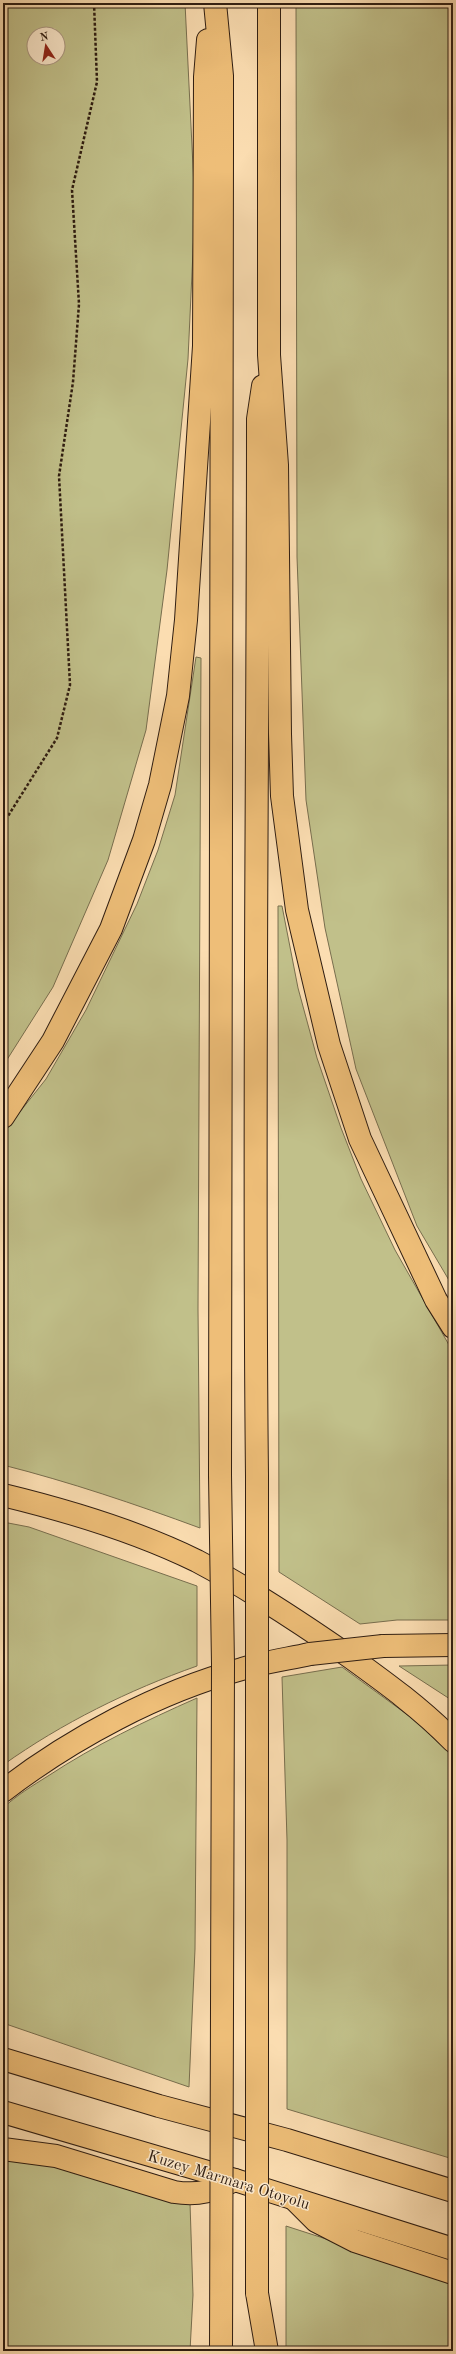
<svg xmlns="http://www.w3.org/2000/svg" width="456" height="2354" viewBox="0 0 456 2354" font-family="'Old Standard TT',serif">
<rect width="100%" height="100%" fill="#fbddb1"/>
<filter id="stains"><feTurbulence type="fractalNoise" baseFrequency=".005" numOctaves="4"/><feColorMatrix values="0 0 0 0 .2 0 0 0 0 .09 0 0 0 0 .02 0 0 0 .5 -.17"/></filter>
<radialGradient id="worn" r=".72"><stop offset=".6" stop-color="#630" stop-opacity="0"/><stop offset="1" stop-color="#630" stop-opacity=".3"/></radialGradient>
<g fill="#c1c08a" stroke="#786e4e" fill-rule="evenodd">
<path d="M3,3H185L195,208L188,359L167,570L146,730L108,860L53,987L3,1066ZM34,34H58V58H34Z"/>
<path d="M296,3H453V1287L417,1226L356,1069L325,928L306,800L297,557Z"/>
<path d="M196,657L201,658L198,1309L200,1528C135,1504 70,1482 3,1465V1133L46,1079L86,1010L137,904L158,850L175,795Z"/>
<path d="M278,906H282L298,988L317,1058L341,1128L361,1179L395,1250L453,1352V1620H397L360,1624L279,1572Z"/>
<path d="M3,1522L29,1527L197,1586V1666C129,1690 62,1723 3,1765Z"/>
<path d="M453,1665V1701L399,1666Z"/>
<path d="M342,1667L416,1721L453,1757V2159L287,2109V1840L282,1677Z"/>
<path d="M197,1698L195,1949L189,2087L3,2023V1808C17,1795 32,1786 48,1776C95,1745 145,1721 197,1698Z"/>
<path d="M3,2156L51,2163L190,2203L193,2295L190,2351H3Z"/>
<path d="M286,2226L453,2280V2351H286Z"/>
</g>
<g fill="none" stroke-linecap="round" stroke-linejoin="round">
<defs>
<g id="motorway">
<path d="M215,3L222,76V144L220,1475"/>
<path d="M269,3V355L277,465L280,734L282,796L297,910L329,1045L360,1139L436,1300L453,1327"/>
<path d="M3,1117L53,1041L111,929L144,840L160,785L178,696L186,620L204,346L205,77L208,40"/>
<path d="M257,1476C253,1124 258,771 258,419L263,386"/>
<path d="M3,1495C69,1511 136,1531 197,1561C250,1589 301,1623 350,1657C386,1683 422,1709 453,1741"/>
<path d="M383,1646L453,1645"/>
<path d="M3,1791C72,1738 158,1692 242,1669C264,1662 287,1659 310,1654"/>
<path d="M3,2059L159,2106L287,2140L453,2191"/>
<path d="M3,2112L235,2180L453,2249"/>
<path d="M3,2149L56,2156L174,2192C200,2196 212,2191 235,2180"/>
<path d="M295,2200L316,2221L355,2241L453,2273"/>
<path d="M257,2293L267,2351"/>
</g>
</defs>
<use href="#motorway" stroke="#2f1d11" stroke-width="24"/>
<path stroke="#2f1d11" stroke-width="2.5" stroke-dasharray="3 2" stroke-linecap="butt" d="M3,824L57,738L70,685L59,476L73,382L79,304L72,190L97,82L94,3"/>
<use href="#motorway" stroke="#eebe78" stroke-width="22"/>
<defs>
<g id="motorway-bridge">
<path d="M220,1475L223,1664L221,2351"/>
<path d="M310,1654L383,1646"/>
<path d="M257,2293V1476"/>
</g>
</defs>
<use href="#motorway-bridge" stroke="#2f1d11" stroke-width="24" stroke-linecap="butt"/>
<use href="#motorway-bridge" stroke="#eebe78" stroke-width="22"/>
</g>
<g text-anchor="middle" stroke-width="3" stroke-linejoin="round" paint-order="stroke">
<g font-size="16" fill="#2f1d11" stroke="#fce9cc">
<text transform="translate(229 2179) rotate(17)" y="6">Kuzey Marmara Otoyolu</text>
</g>
</g>
<rect width="456" height="2354" fill="none" stroke="#fbddb1" stroke-width="16"/>
<rect x="4" y="4" width="448" height="2346" fill="none" stroke="#2f1d11" stroke-width="2"/>
<rect x="8" y="8" width="440" height="2338" fill="none" stroke="#2f1d11"/>
<g transform="translate(46 46) rotate(348)"><circle r="19" fill="#fce9cc" stroke="#aa9781"/>
<path d="M0-3L7 15L0 10L-7 15Z" fill="#8f2418"/>
<text y="-6" font-size="11" font-weight="bold" text-anchor="middle" fill="#2f1d11">N</text>
</g>
<rect width="100%" height="100%" filter="url(#stains)"/>
<rect width="100%" height="100%" fill="url(#worn)"/>
</svg>
